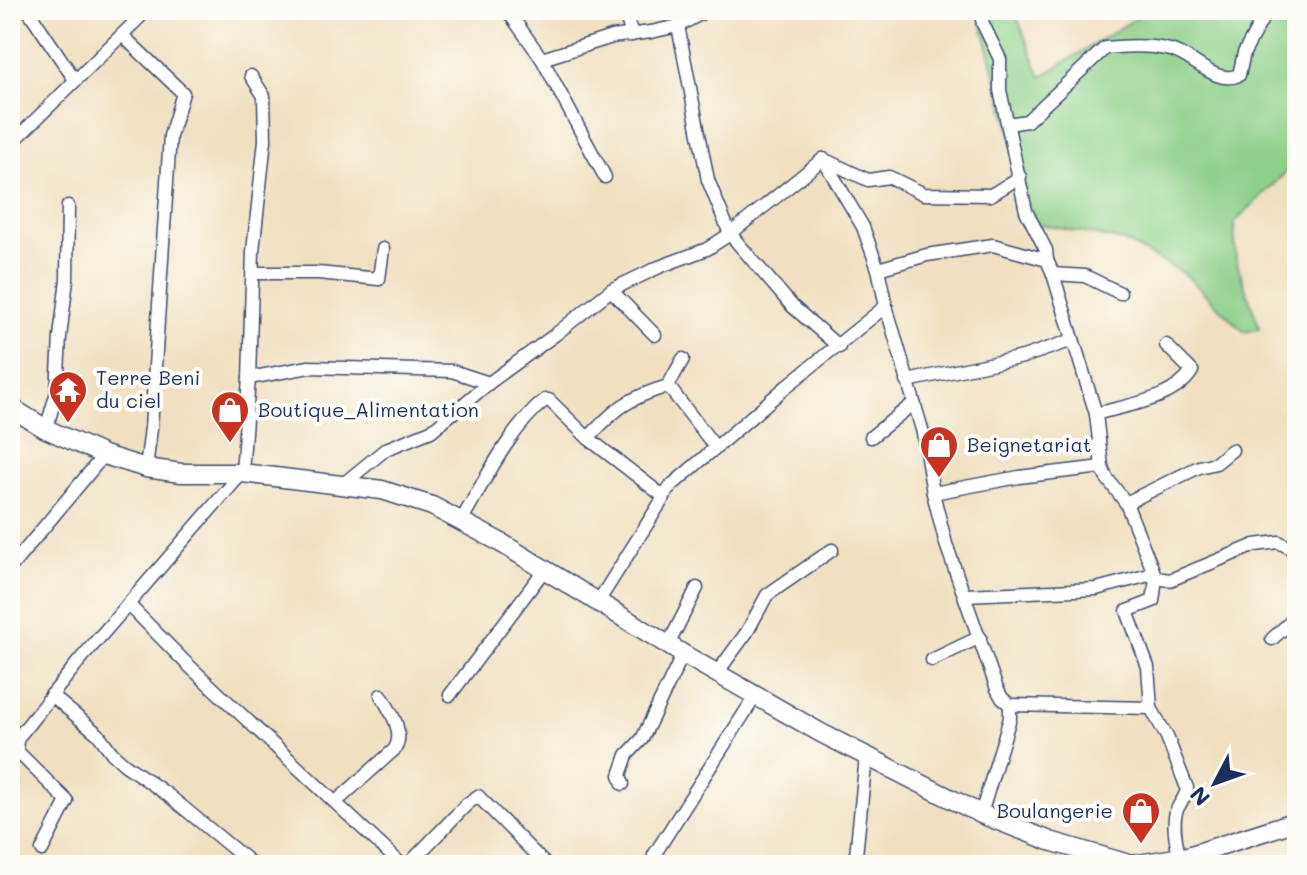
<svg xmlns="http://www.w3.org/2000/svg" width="1307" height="875" viewBox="0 0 1307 875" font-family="Mali,sans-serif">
<rect width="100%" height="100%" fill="#fdfcf7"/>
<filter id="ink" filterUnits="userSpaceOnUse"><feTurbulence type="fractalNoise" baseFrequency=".0125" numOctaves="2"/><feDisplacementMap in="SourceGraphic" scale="16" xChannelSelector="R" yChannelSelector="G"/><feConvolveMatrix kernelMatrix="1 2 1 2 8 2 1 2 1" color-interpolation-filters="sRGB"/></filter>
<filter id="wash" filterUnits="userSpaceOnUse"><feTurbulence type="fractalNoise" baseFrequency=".006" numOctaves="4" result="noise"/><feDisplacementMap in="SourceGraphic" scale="32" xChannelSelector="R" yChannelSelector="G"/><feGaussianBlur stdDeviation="1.8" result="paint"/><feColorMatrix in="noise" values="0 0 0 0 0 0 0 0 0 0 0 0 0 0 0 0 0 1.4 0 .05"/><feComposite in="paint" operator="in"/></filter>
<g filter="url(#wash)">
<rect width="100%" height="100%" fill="#f0e0c1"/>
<path fill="#8dd089" stroke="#548074" stroke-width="2" d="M978,10H1014L1041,77L1149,10H1275L1288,20L1297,21V161L1234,223L1236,261L1260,329L1244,332L1185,274L1124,241L1029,222L1009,125Z"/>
</g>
<g filter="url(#ink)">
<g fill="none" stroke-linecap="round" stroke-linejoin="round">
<defs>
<g id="street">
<path d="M28,10L75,80"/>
<path d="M507,10L542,59L612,37L651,32L678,26L708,10"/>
<path d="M624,10L632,35"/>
<path d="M980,10L983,24L1000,59V90L1026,211L1046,250L1047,260"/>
<path d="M678,26L708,180L730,234L792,306L839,347"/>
<path d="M122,35L183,93L170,136L151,428L146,468"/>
<path d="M542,59L605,177"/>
<path d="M1008,124L1027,121L1105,48C1125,46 1150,45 1170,50C1193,55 1215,86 1239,75L1244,53L1267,10"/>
<path d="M10,145L147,10"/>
<path d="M823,159L863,227L878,269L886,306L923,433L933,493L946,544L997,689L1002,698L1010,705V718L981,814"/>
<path d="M878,269L927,255L993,245L1047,260L1053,274L1096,414L1102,467"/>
<path d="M253,273H318L379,279L383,249"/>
<path d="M1053,274L1085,276L1120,293"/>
<path d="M611,290L655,335"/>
<path d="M249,378L309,367L452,371L489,383"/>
<path d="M907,381L1023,357L1073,340"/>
<path d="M668,386L716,448"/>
<path d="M1096,414C1126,405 1175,400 1192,371L1166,345"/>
<path d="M46,429L57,392L60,337L67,279L68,206"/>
<path d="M871,437L914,403"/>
<path d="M588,438C616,408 628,398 668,386L683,359"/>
<path d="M342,485L386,449L431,431L489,383L556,334L611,290L659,267L707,249L730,234L823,159L868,180L889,177L924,194L991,195L1020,177"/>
<path d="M933,493L1019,477L1102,467L1106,477L1126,503L1156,578L1170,580L1255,545L1279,542L1297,552"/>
<path d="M1126,503L1199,467L1216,463L1232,450"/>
<path d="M461,521C484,482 510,428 545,400H549L588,438L663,496"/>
<path d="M10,568L104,455"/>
<path d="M1156,578L1153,601L1127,611L1148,667L1151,708L1167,737L1187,788C1186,798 1179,803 1176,812C1172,826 1177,844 1179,858"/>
<path d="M965,595L1096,589L1153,574"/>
<path d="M598,602L671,486L787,386L886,306"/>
<path d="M128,604L185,662L402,865"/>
<path d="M1272,639L1297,616"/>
<path d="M668,645L697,588"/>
<path d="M932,660L980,637"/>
<path d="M717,673L747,632L767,595L832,550"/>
<path d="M51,695L98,734L112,753L124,764L168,795L253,865"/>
<path d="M450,695L545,569"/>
<path d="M1010,705L1151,708"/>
<path d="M623,784L620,775L627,755L642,739L683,654"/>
<path d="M337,801L395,749C405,731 390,711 381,695"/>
<path d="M42,850L67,801L18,752L16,743L20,735L79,661L242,473L249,378L253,251L265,140L264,96L251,76"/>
<path d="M408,865L467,804L478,796L546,865"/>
<path d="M653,865L654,855L756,695"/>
<path d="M855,865L866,757"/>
</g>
<path id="secondary" d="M10,407L46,429L104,455L146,468L181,473H242L382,490L432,506L498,541L683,654L821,733L981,814L1050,841L1132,865L1188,856L1297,821"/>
</defs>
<use href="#street" stroke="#3b4a6d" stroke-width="15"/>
<use href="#secondary" stroke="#3b4a6d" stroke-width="21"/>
<use href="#street" stroke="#fff" stroke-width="12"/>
<use href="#secondary" stroke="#fff" stroke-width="18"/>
</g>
</g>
<defs>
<symbol id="temple-pin" viewBox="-11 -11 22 30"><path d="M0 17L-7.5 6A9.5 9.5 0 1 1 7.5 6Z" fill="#c8321e" stroke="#fdfcf7"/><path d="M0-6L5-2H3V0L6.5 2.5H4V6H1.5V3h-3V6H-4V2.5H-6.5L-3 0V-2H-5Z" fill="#fff"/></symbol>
<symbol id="shop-pin" viewBox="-11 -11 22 30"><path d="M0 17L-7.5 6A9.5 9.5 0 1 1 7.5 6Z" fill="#c8321e" stroke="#fdfcf7"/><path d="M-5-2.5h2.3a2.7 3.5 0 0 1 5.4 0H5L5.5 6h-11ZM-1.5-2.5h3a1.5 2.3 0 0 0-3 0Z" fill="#fff"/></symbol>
</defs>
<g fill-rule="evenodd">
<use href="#temple-pin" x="46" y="368" width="44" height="60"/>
<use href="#shop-pin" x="208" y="388" width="44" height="60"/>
<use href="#shop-pin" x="917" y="423" width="44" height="60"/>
<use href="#shop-pin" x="1119" y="789" width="44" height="60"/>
</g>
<g text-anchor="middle" stroke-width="8" stroke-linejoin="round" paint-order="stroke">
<g font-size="20" fill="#1b2f5e" stroke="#fdfcf7" text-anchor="start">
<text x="96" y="385">Terre Beni<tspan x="96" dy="23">du ciel</tspan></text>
<text x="258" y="417">Boutique_Alimentation</text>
<text x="967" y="452">Beignetariat</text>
<text x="1113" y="818" text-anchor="end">Boulangerie</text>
</g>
</g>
<rect width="1307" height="875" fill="none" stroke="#fdfcf7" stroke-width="40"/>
<g transform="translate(1215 783) rotate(229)" stroke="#fdfcf7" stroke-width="6" paint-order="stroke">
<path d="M0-6L14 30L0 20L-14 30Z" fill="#1b2f5e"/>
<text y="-12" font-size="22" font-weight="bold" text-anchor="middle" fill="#1b2f5e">N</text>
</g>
</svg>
